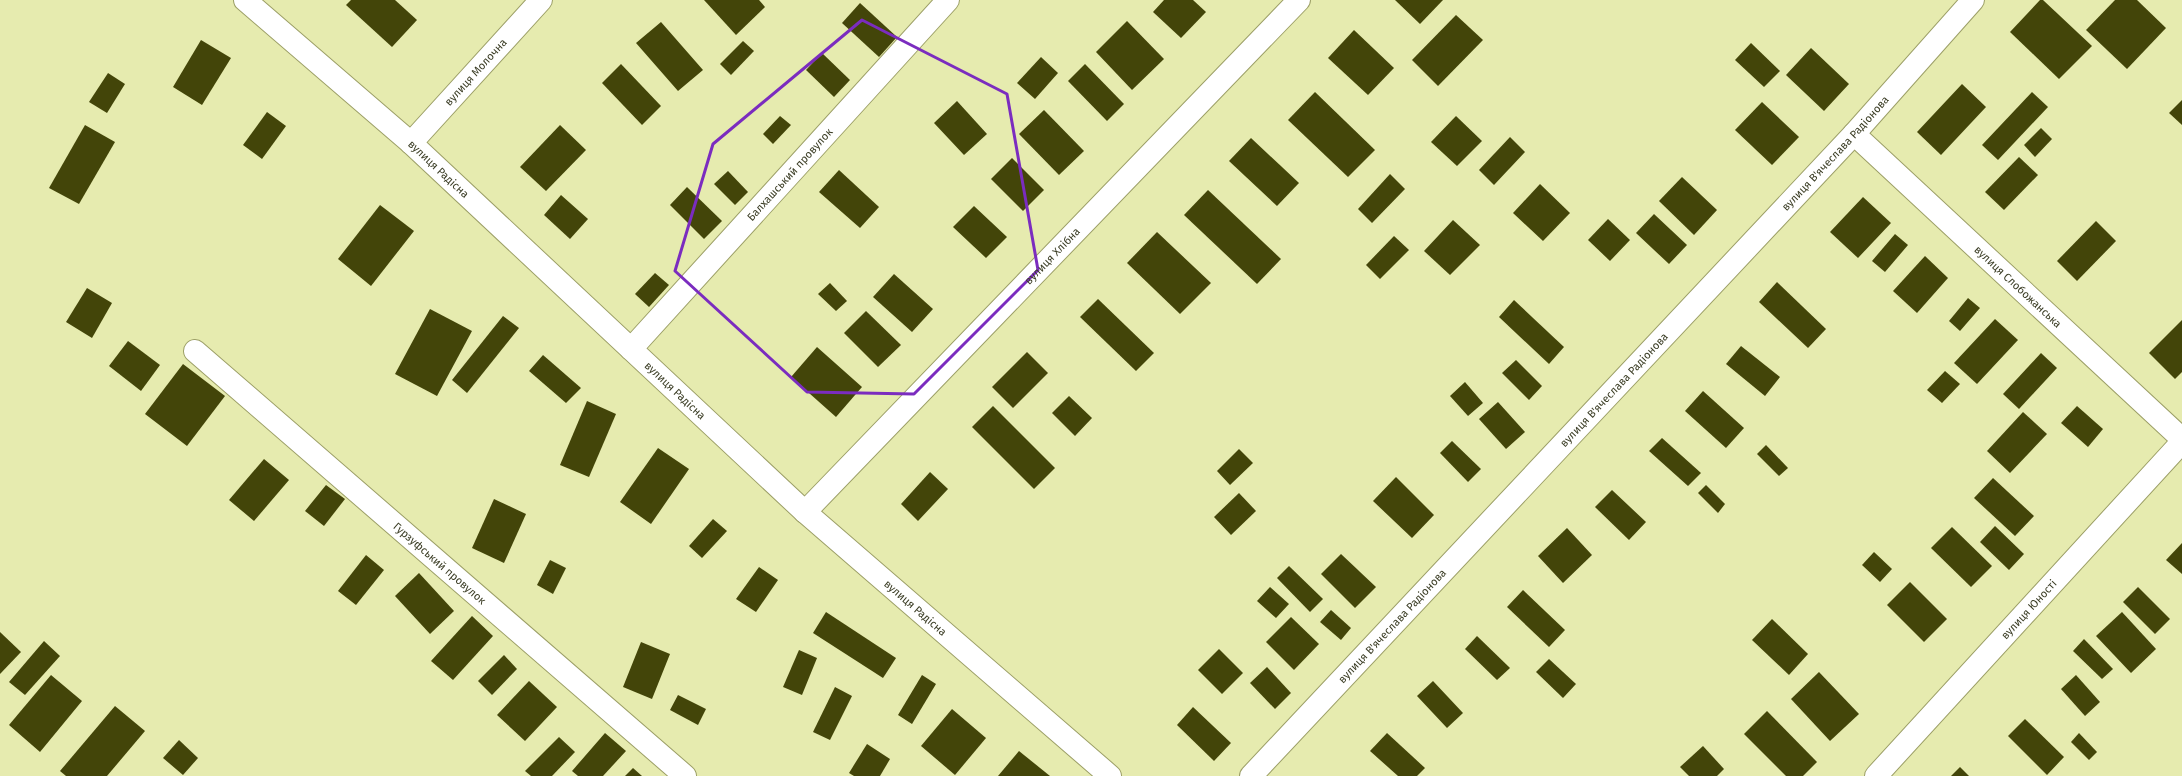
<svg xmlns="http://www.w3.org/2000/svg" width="2182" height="776" viewBox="0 0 2182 776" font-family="'Fira Sans',sans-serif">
<rect width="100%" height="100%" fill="#e6ebaf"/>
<g fill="#434509">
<path d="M351,0H395L417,20L392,47L346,5Z"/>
<path d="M704,0H759L765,7L736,35Z"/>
<path d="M1164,0H1193L1206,12L1181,38L1153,12Z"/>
<path d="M1395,0H1443L1420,24Z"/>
<path d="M2040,0H2043L2092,46L2059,79L2010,32Z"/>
<path d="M2115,0H2137L2166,28L2127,69L2086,30Z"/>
<path d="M860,3L897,37L879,57L842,23Z"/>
<path d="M1456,15L1483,40L1438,86L1412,60Z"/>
<path d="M1127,21L1164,59L1132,90L1096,52Z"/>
<path d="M661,22L703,70L678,91L636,43Z"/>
<path d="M1354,30L1394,68L1368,95L1328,58Z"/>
<path d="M201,40L231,58L202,105L173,87Z"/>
<path d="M743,41L754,51L731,75L720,64Z"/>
<path d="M1751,43L1780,71L1764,87L1735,60Z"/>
<path d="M1811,48L1849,84L1824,111L1786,75Z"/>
<path d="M822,53L850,80L834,97L806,70Z"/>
<path d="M1041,57L1058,73L1035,99L1017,83Z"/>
<path d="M621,64L661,106L642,125L602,83Z"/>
<path d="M1085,64L1124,104L1107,121L1068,81Z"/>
<path d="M108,73L125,84L107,113L89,102Z"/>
<path d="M1962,84L1986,107L1941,155L1917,132Z"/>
<path d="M1315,92L1375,150L1348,177L1288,120Z"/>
<path d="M2032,92L2048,107L1998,160L1982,145Z"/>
<path d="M2182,100V125L2169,113Z"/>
<path d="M957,101L987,134L964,155L934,123Z"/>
<path d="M1762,102L1799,137L1772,165L1735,130Z"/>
<path d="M1044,110L1084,151L1059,175L1019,134Z"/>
<path d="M267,112L286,126L262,159L243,145Z"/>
<path d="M780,116L791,125L773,144L763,134Z"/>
<path d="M1456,116L1482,141L1457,166L1431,142Z"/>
<path d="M85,125L115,142L79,204L49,188Z"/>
<path d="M560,125L586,150L546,191L520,167Z"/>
<path d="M2041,128L2052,139L2035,157L2024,145Z"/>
<path d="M1510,137L1525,152L1494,185L1479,170Z"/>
<path d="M1251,138L1299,183L1277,206L1229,161Z"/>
<path d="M2019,157L2038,175L2004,210L1985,192Z"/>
<path d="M1012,158L1044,190L1023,211L991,179Z"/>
<path d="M839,170L879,207L860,228L819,192Z"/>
<path d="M728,171L748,192L735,205L714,184Z"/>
<path d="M1390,174L1405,189L1372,223L1358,209Z"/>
<path d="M1682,177L1717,210L1694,235L1659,201Z"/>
<path d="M1540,184L1570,213L1543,241L1513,213Z"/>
<path d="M687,187L722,221L704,239L670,205Z"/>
<path d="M1208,190L1281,259L1257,284L1184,215Z"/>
<path d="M561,195L588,219L570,239L544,215Z"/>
<path d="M1863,197L1891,223L1858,258L1830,232Z"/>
<path d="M380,205L414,231L371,286L338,259Z"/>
<path d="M974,206L1007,237L986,258L953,227Z"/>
<path d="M1654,214L1687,245L1669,264L1636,233Z"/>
<path d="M1608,219L1630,240L1610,261L1588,240Z"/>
<path d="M1453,220L1480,245L1450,275L1424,251Z"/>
<path d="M2096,221L2116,241L2077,281L2057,261Z"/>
<path d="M1157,232L1211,283L1180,314L1127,263Z"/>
<path d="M1895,234L1908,245L1885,272L1872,261Z"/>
<path d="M1394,236L1409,250L1380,279L1366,265Z"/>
<path d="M1925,256L1948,278L1917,313L1893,291Z"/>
<path d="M655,273L669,285L649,307L635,294Z"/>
<path d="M894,274L933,309L912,332L873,297Z"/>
<path d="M1777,282L1826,329L1808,348L1759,302Z"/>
<path d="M830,283L847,301L836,311L818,294Z"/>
<path d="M87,288L112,303L92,338L66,322Z"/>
<path d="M1968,298L1980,308L1960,331L1949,321Z"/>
<path d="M1098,299L1154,353L1136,371L1080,317Z"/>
<path d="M1514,300L1564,347L1549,364L1499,317Z"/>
<path d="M430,309L472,331L437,396L395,374Z"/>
<path d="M866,311L901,345L878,367L844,333Z"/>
<path d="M503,316L519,328L467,393L452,380Z"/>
<path d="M1995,319L2018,340L1977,384L1954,363Z"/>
<path d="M2182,320V372L2175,379L2149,353Z"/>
<path d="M128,341L160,365L141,391L109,366Z"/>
<path d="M1741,346L1780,377L1765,396L1726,364Z"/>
<path d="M817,347L862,387L836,417L791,377Z"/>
<path d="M1027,352L1048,373L1013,408L992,387Z"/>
<path d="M2041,353L2057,368L2019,409L2003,394Z"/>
<path d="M543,355L581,388L566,403L529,371Z"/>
<path d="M1516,360L1542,386L1529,400L1502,373Z"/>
<path d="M183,364L225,396L187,446L145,414Z"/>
<path d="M1945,371L1960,384L1942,403L1927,390Z"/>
<path d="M1465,382L1483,403L1468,416L1450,396Z"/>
<path d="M1703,391L1744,428L1726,448L1685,411Z"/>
<path d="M1069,396L1092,418L1075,436L1052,413Z"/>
<path d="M587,401L616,414L589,477L560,465Z"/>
<path d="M1498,402L1525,432L1506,449L1479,419Z"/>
<path d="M993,406L1055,468L1034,489L972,427Z"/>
<path d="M2077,406L2103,429L2088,447L2061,423Z"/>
<path d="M2023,412L2047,434L2010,473L1987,451Z"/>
<path d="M1662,438L1701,473L1688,486L1649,451Z"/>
<path d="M1452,441L1481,469L1468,482L1440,453Z"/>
<path d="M1766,445L1788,468L1779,476L1757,454Z"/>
<path d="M658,448L689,469L651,524L620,502Z"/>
<path d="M1239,449L1253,463L1230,485L1217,471Z"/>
<path d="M264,459L289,480L254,521L229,500Z"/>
<path d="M930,472L948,489L918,521L901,504Z"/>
<path d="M1396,477L1434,515L1412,538L1373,501Z"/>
<path d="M1993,478L2034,516L2015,536L1974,498Z"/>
<path d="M326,485L345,499L324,526L305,511Z"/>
<path d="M1706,485L1725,504L1718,513L1698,493Z"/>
<path d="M1612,490L1646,522L1629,540L1595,507Z"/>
<path d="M1239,493L1256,511L1231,535L1214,517Z"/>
<path d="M494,499L526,514L504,563L472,548Z"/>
<path d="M713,519L727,531L702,558L689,546Z"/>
<path d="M1995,526L2024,554L2009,570L1980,542Z"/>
<path d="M1952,527L1992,566L1971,587L1931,548Z"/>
<path d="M1567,528L1592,555L1563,583L1538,556Z"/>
<path d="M2182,543V574L2166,560Z"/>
<path d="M1874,552L1892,569L1880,582L1862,565Z"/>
<path d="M1341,554L1376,587L1355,608L1321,574Z"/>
<path d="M366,555L384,570L356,605L338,591Z"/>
<path d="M550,560L566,568L553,594L537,585Z"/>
<path d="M1289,566L1323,599L1310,612L1277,578Z"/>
<path d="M759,567L778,580L756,612L736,599Z"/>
<path d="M419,573L454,611L430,634L395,596Z"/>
<path d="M1910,582L1947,619L1924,642L1887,605Z"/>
<path d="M1270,587L1289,604L1276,618L1257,601Z"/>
<path d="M2138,587L2170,619L2155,634L2123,602Z"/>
<path d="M1523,590L1565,630L1549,647L1507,607Z"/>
<path d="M1331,610L1351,628L1341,640L1320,622Z"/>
<path d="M826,612L896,658L883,678L813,633Z"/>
<path d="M2122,612L2156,649L2131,673L2096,636Z"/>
<path d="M472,616L493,636L453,680L431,661Z"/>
<path d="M1291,617L1319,644L1294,670L1266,642Z"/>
<path d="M1772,619L1808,654L1789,675L1752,640Z"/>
<path d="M0,632L21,652L0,674Z"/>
<path d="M1477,636L1510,668L1497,680L1465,649Z"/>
<path d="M2084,639L2113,669L2102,679L2073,651Z"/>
<path d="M44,641L60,656L25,695L9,682Z"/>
<path d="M641,642L670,654L652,699L623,687Z"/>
<path d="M1219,649L1243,673L1222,694L1198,670Z"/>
<path d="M799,650L817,658L802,695L783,687Z"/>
<path d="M504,655L517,669L492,695L478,681Z"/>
<path d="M1549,659L1576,684L1563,698L1536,672Z"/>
<path d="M1267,667L1291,693L1275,709L1250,683Z"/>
<path d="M1819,672L1859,714L1830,741L1791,699Z"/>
<path d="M51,675L82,701L40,752L9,725Z"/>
<path d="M922,675L936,684L912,724L898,715Z"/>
<path d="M2076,675L2100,702L2085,716L2061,689Z"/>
<path d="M529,681L557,707L525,741L497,715Z"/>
<path d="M1433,681L1463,713L1447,728L1417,696Z"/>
<path d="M835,687L852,696L830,740L813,732Z"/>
<path d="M678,695L706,709L698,725L670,710Z"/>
<path d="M115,706L145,731L107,776H66L60,771Z"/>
<path d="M1193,707L1231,743L1214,761L1177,725Z"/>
<path d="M952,709L986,738L955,775L921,746Z"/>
<path d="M1767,711L1817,762L1803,776H1786L1744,734Z"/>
<path d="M2025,719L2064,757L2047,775L2008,736Z"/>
<path d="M605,733L626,751L603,776H578L572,771Z"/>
<path d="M1387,733L1425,768L1417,776H1398L1370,751Z"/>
<path d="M2079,733L2097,752L2089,760L2071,742Z"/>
<path d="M559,737L575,752L552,776H531L525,771Z"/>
<path d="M179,740L198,758L183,775L163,758Z"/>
<path d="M867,744L890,759L880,776H854L849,773Z"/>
<path d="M1703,746L1724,769L1717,776H1689L1680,767Z"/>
<path d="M1019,751L1050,776H998Z"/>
<path d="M1960,767L1969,776H1951Z"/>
<path d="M633,768L642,776H625Z"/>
</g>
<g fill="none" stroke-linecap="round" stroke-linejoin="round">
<defs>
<g id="minor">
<path id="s1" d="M245,0L411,143L805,512L1110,776"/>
<path id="s2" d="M1854,134L2182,439"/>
<path id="s3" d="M411,143L541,0"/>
<path id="s4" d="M631,349L948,0"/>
<path id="s5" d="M195,351L685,776"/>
<path id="s6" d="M805,512L1299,0"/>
<path id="s7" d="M1251,776L1854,134L1973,0"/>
</g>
<g id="tertiary">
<path id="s8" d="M1876,776L2182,442"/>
</g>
</defs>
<use href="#minor" stroke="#9c9f67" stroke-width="24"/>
<use href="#tertiary" stroke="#9c9f67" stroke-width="24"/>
<use href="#minor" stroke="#fff" stroke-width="22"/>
<use href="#tertiary" stroke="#fff" stroke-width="22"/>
</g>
<path fill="none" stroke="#7b2cbf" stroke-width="3" stroke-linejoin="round" d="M862,20L1007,94L1038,270L914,394L807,392L675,271L713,144Z"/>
<g text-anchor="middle" stroke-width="4" stroke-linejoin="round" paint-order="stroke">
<g font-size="11" fill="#3b3d25" stroke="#f4f8bc">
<text dy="4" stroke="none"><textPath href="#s3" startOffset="96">вулиця Молочна</textPath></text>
<text dy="4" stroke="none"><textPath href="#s7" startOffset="854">вулиця В'ячеслава Радіонова</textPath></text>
<text dy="4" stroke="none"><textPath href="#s1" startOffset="257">вулиця Радісна</textPath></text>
<text dy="4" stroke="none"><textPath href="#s4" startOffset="236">Балхашський провулок</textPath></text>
<text dy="4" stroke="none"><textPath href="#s6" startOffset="356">вулиця Хлібна</textPath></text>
<text dy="4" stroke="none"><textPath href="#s2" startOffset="224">вулиця Слобожанська</textPath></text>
<text dy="4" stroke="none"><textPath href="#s7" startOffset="530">вулиця В'ячеслава Радіонова</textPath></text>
<text dy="4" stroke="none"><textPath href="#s1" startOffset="581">вулиця Радісна</textPath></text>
<text dy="4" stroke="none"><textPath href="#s5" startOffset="324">Гурзуфський провулок</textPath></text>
<text dy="4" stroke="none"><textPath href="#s1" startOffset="905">вулиця Радісна</textPath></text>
<text dy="4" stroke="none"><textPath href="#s8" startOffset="226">вулиця Юності</textPath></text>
<text dy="4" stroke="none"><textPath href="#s7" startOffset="206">вулиця В'ячеслава Радіонова</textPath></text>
</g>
</g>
</svg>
